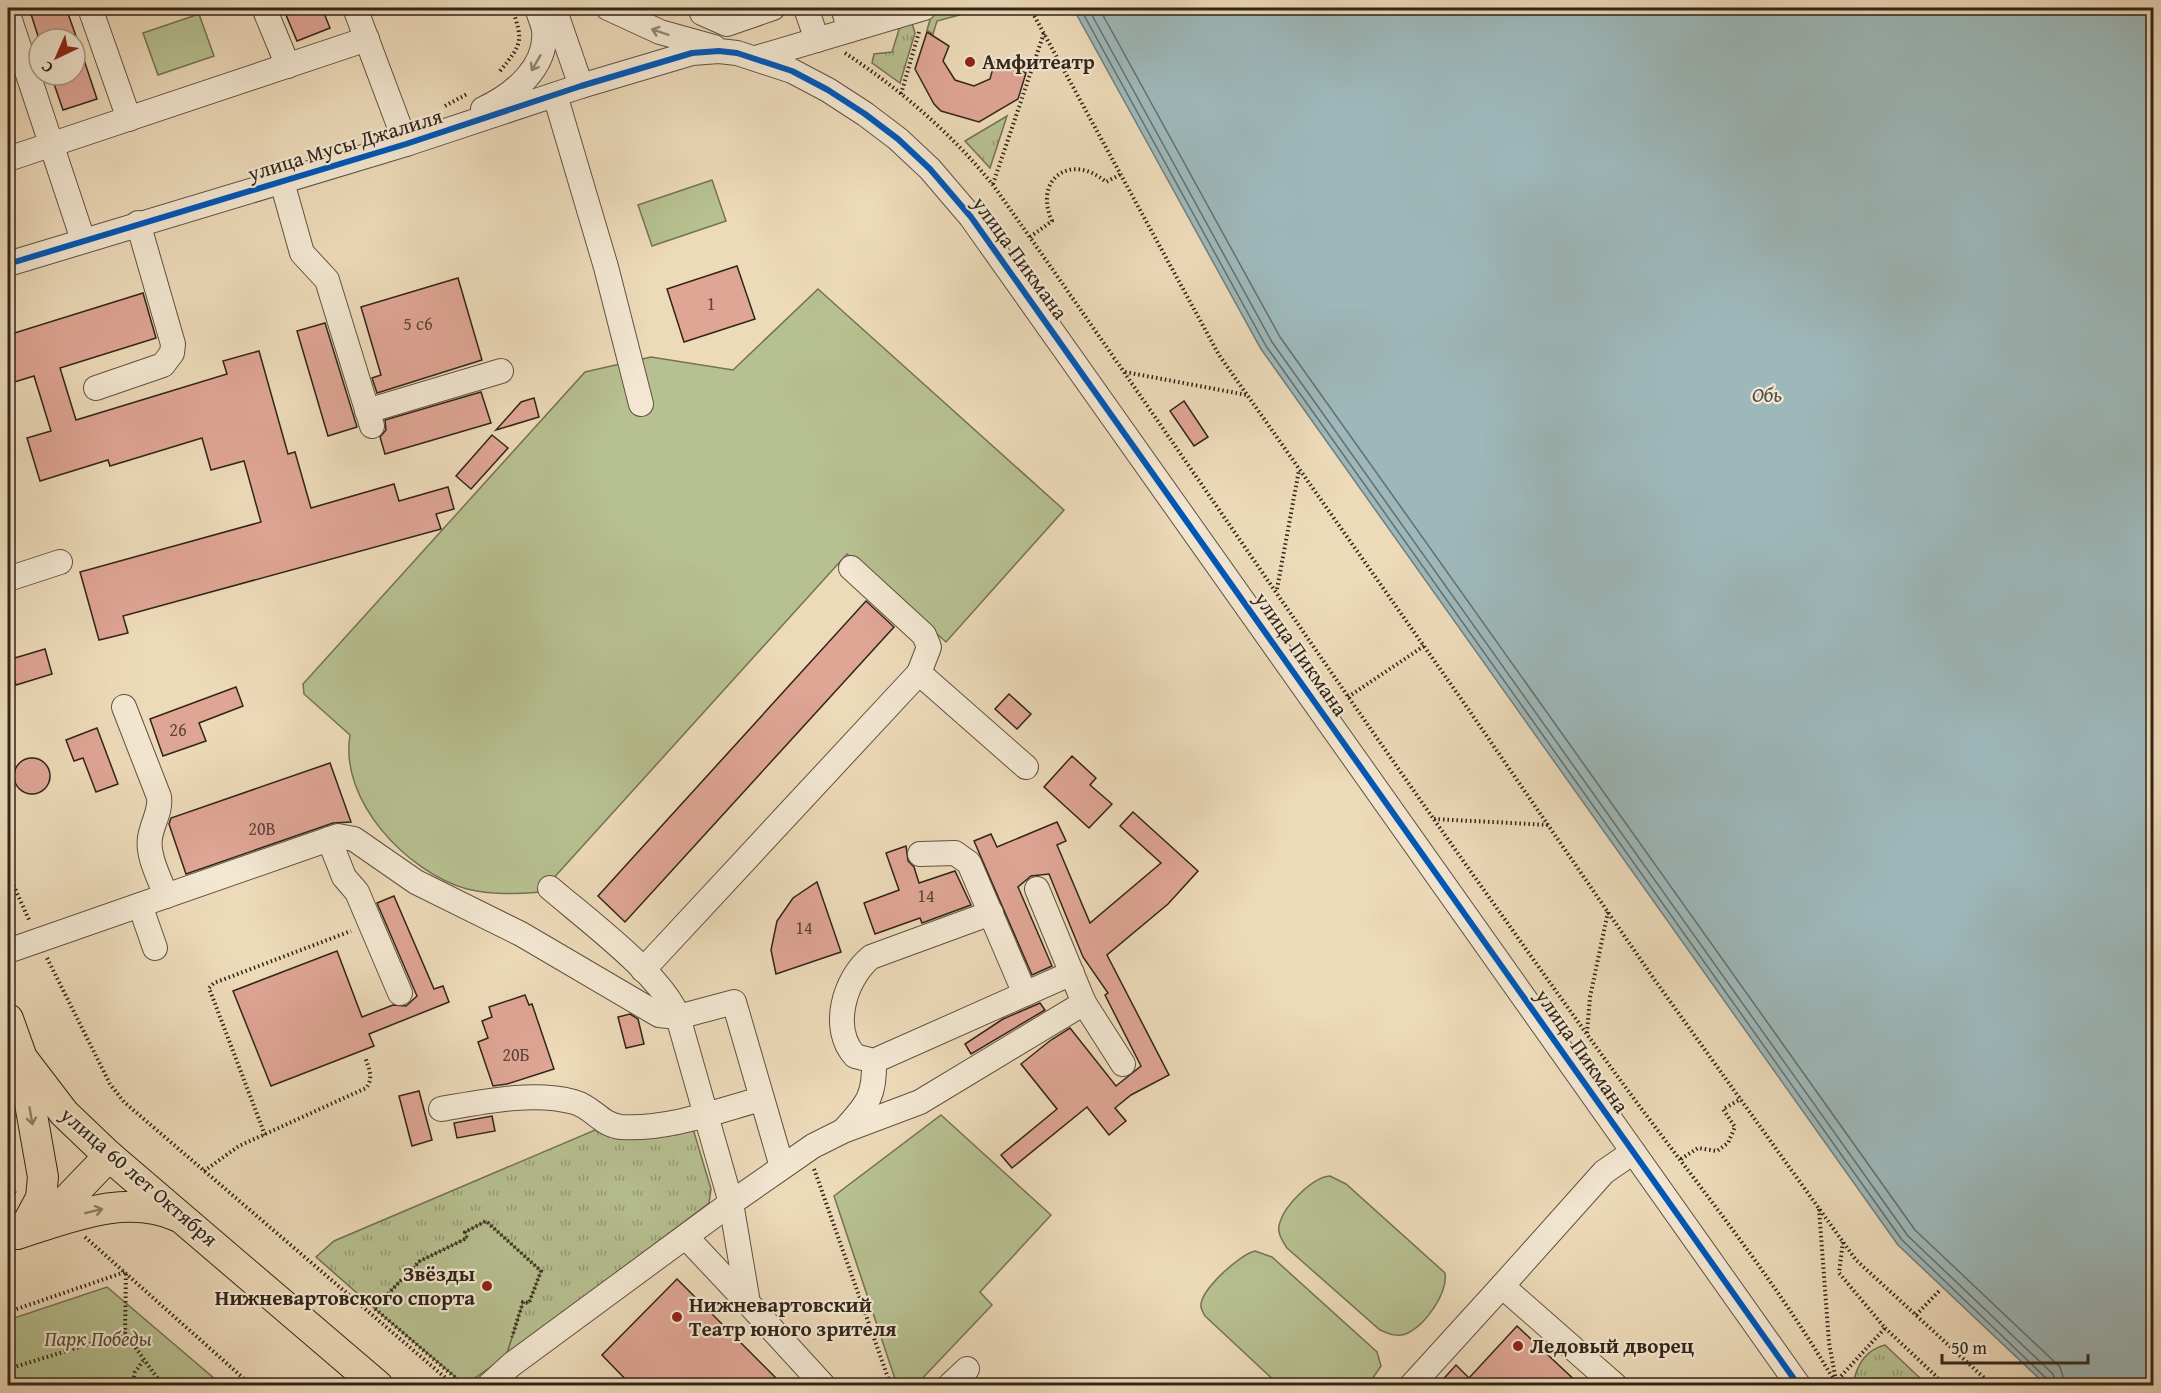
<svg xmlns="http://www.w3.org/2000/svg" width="2161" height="1393" viewBox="0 0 2161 1393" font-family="'Gentium Book Plus',serif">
<defs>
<pattern id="grass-tufts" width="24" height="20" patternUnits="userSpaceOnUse" patternTransform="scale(1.5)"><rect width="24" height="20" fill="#b7c090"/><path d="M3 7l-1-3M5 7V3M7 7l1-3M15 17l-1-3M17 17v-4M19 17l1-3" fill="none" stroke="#959c75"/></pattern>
</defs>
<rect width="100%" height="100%" fill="#eddab9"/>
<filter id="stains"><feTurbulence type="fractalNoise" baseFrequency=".00333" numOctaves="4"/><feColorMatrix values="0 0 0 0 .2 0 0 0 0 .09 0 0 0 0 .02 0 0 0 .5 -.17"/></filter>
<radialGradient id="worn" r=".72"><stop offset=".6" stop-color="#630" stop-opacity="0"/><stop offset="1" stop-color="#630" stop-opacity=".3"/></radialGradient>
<g fill="url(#grass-tufts)" stroke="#747254" stroke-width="1.5">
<path d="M951,8H973L974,11L937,21L933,34L927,30L932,13Z"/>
<path d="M911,20L915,33L900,83L872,63L874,54L892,52L901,23Z"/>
<path d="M1007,116L990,168L965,141Z"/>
<path d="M684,1127L694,1132L711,1189L709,1203L506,1356L523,1302L467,1238L420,1261L374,1308L316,1257L334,1241L595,1130L609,1137Z"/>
<path d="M1885,1345L1920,1378V1385H1853C1856,1367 1865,1350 1885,1345Z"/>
</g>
<g fill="#b7c090" stroke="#747254" stroke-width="1.5">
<path d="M199,14L214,56L158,75L143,33Z"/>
<path d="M712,180L726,221L652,246L638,205Z"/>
<path d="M818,289L1064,510L946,642L847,554L541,892C516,894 492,895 467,889C407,872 339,801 350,735L304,694L303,684L585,372L651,357L733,370Z"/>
<path d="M941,1115L1051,1215L980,1292L992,1305L916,1385H897L834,1196Z"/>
<path d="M1330,1176L1346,1184L1445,1273C1448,1293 1426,1324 1408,1333C1398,1338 1389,1334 1380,1330L1287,1248C1282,1240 1276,1232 1280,1222C1285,1205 1313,1177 1330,1176Z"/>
<path d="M486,1221L541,1271L529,1303L523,1302L506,1356L465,1385L374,1308L420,1261L467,1238L465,1232Z"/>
<path d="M1255,1251L1272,1257L1377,1352L1381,1366L1368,1385H1279L1205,1316C1204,1315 1201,1308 1201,1307C1199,1291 1240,1254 1255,1251Z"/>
<path d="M107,1287L222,1385H8V1320Z"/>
</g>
<path fill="#9db8ba" stroke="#727d7a" stroke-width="1.5" d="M1073,8H2153V1385H2046L1898,1245L1261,349Z"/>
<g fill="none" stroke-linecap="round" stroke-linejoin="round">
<g stroke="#676e6a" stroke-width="1.5">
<path d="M1080,8L1266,346L1902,1240L2047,1379L2050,1386"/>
<path d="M1088,8L1272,342L1908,1236L2053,1374L2057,1386"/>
<path d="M1099,8L1280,337L1915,1230L2060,1367L2066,1386"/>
</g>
</g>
<g fill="#dfa595" stroke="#312519" stroke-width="1.5">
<path d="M29,8H66L77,39H39Z"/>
<path d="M283,8H322L330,28L297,41Z"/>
<path d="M927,32L949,46L943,61L955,80L974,86L990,79L995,61L1026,73L1018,99L979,122L941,111L934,104L915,69Z"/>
<path d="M78,42L97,99L63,110L51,75H75V43Z"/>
<path d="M737,266L755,319L684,342L667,289Z"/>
<path d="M458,278L482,360L377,393L372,378L381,375L361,307Z"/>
<path d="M143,293L156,338L60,368L76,420L227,374L223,361L259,351L288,454L295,452L311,508L394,484L399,501L448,487L454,509L436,514L441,529L123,616L128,633L99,640L80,572L261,522L244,461L211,470L202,438L110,466L108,460L40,481L27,438L51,431L34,376L8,384V335Z"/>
<path d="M325,323L357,427L328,436L297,331Z"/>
<path d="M481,392L491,423L385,454L380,437L386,430L385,420Z"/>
<path d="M534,398L539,417L496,430L521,402Z"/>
<path d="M1184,401L1208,437L1194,446L1170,411Z"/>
<path d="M492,435L508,448L471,489L456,476Z"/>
<path d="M866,601L894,627L625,922L598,896Z"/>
<path d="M45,649L52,674L16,685L8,660Z"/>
<path d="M236,687L243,706L199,723L206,741L163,756L150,719Z"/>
<path d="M1009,694L1031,714L1017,729L995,709Z"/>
<path d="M97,728L118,784L96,792L83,758L74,761L66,740Z"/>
<path d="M1072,756L1096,778L1090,785L1112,804L1089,828L1044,787Z"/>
<circle cx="32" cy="776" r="18"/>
<path d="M330,763L351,822L333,823L186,874L169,824L171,818Z"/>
<path d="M1133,812L1198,871L1168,904L1107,955L1169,1075L1131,1095L1115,1108L1126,1121L1109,1135L1087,1107L1012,1168L1001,1155L1057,1109L1021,1064L1051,1040L1070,1028L1116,1086L1141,1066L1105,995L1108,993L1083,957L1049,874L1031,876L1018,887L1052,966L1032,975L974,841L991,834L997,847L1057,822L1066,841L1057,845L1090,923L1161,863L1120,826Z"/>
<path d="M906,846L908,861L914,867L919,883L955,871L971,905L922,923L920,918L875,934L864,903L899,890L886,853Z"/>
<path d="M817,882L841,952L776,974L771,950L777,921L793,898Z"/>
<path d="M394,896L434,989L443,986L449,1002L369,1034L374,1046L271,1086L233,991L337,951L362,1017L393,1005L406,1006L417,996L377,903Z"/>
<path d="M525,995L529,1005L532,1004L554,1069L507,1084L493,1086L478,1042L488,1038L482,1021L492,1017L489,1007Z"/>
<path d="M1040,1003L1045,1010L971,1054L965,1044L1003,1019Z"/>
<path d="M630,1014L638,1019L644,1044L626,1048L618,1017Z"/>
<path d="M419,1091L432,1140L412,1146L399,1096Z"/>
<path d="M492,1116L495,1131L457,1138L454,1123Z"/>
<path d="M677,1279L784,1386H632L602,1355Z"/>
<path d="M1517,1326L1581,1386H1437L1456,1365L1469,1378Z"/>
</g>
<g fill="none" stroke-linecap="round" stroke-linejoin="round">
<defs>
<g id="minor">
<path d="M90,8L129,119"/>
<path d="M264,8L288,66"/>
<path d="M355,8L406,144"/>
<path d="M554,8L581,86"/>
<path d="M608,8L660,32L714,47"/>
<path d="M700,8L702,13L727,24L773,8"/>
<path d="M806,8L817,40"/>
<path d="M843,8L850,30"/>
<path d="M8,14L83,240"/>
<path d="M756,58L924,8"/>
<path d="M555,95L606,267L641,404"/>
<path d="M483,109C513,95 548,67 544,30C543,23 539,15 537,8"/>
<path d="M8,159L367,39"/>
<path d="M282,182L302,253L327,280L372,426"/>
<path d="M8,264L406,144L581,86L692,53L719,51L737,53L792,71L828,90L865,114L898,139L930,169L971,217L1799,1386"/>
<path d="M96,388L163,365L172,353L173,344L138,223"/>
<path d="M367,411L501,371"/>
<path d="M851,568L924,635L929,647L919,673"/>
<path d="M8,579L60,562"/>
<path d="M124,707L159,797C161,812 152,823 150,838C147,856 160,879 166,896"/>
<path d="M329,839L344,877L357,892L400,993"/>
<path d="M920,854L955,853L969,863L1025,994"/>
<path d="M140,905L155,948"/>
<path d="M991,913L871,957C844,979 830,1029 855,1056L874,1061L1072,973"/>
<path d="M8,951L338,836L354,839L416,882L521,934L659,1015L678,1017L734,1002L782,1167"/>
<path d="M643,970L919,673L1026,767"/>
<path d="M1084,1003L1123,1064"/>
<path d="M441,1109C483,1102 532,1091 574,1102C593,1107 601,1125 621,1127C668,1130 717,1111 761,1099"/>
<path d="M845,1129C867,1104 875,1097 874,1061"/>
<path d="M686,1237L748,1303"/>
<path d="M1502,1286L1604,1172L1633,1152"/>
<path d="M488,1386L511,1365L731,1203L678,1017C663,976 586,919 550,888"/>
<path d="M824,1386L748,1303L731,1203L813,1146L843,1131L920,1102L1084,1003L1037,889"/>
<path d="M949,1386L967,1369"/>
<path d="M1411,1386L1502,1286L1616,1386"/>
</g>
<g id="major">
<path d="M8,1019L22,1058L64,1113L109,1156L378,1386"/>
<path d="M39,1221L62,1205L109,1156"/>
<path d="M17,1234L27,1224L41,1198L43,1177L23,1064"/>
<path d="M17,1234C69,1218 125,1193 177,1216"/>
</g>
</defs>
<use href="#minor" stroke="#605241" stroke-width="26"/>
<use href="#major" stroke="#312519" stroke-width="32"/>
<g stroke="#312519" stroke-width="4" stroke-dasharray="1.5 3" stroke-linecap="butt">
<path d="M1030,8L1219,355L1464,703L1654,979L1856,1260L1993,1386"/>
<path d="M845,53C901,90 951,133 993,185C1166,429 1332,678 1506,921C1543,973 1580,1025 1618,1077C1691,1177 1772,1274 1835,1382"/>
<path d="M500,71C523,43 523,41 512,8"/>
<path d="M901,94L919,32"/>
<path d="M445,106L467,94"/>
<path d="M993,184L1044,33"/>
<path d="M1030,237L1052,221C1033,179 1071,152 1106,182L1121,174"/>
<path d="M1125,372L1247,395"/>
<path d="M1277,589L1299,470"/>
<path d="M1348,697L1424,646"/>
<path d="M1434,819L1549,825"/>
<path d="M8,873L30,922"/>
<path d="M47,958L110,1084L124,1102L455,1386"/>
<path d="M1587,1033L1590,997L1608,912"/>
<path d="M265,1135L209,988L214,983L351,931"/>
<path d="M1681,1159L1698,1148L1717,1151L1728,1143L1735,1127L1723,1109L1741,1099"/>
<path d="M814,1169L891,1386"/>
<path d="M204,1171L239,1146L366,1088C374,1078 369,1069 365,1057"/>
<path d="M8,1186L17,1195"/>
<path d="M1819,1209L1829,1343L1837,1386"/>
<path d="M85,1237L252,1386"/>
<path d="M8,1312L125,1272"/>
<path d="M1916,1315L1940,1290"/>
<path d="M1885,1328L1938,1378"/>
<path d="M125,1333L163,1386"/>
<path d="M8,1369L125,1333L126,1273"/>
<path d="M132,1386L135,1372L143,1361"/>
<path d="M465,1386L374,1308L420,1261L467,1238L465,1232L486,1221L541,1271L529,1303L523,1302L512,1337"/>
<path d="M1832,1386L1885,1328L1839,1273L1843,1241"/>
<path d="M1931,1386L1938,1378L1945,1386"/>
</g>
<use href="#minor" stroke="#f3e7d2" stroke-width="24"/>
<use href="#major" stroke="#eddab9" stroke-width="30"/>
<defs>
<path id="cycleway" d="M8,264L406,144L581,86L692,53L719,51L737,53L792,71L828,90L865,114L898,139L930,169L971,217L1799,1386"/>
</defs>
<use href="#cycleway" stroke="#f3e7d2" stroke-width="10"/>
<use href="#cycleway" stroke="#0057b8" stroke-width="6"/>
</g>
<defs><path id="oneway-shaft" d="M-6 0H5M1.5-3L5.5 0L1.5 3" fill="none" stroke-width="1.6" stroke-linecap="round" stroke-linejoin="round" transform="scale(1.5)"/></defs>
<g stroke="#928676">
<use href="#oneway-shaft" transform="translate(660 32) rotate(-161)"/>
<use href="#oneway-shaft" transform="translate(536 63) rotate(120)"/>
</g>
<g stroke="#8f8069">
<use href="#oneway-shaft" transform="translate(31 1116) rotate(80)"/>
<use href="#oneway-shaft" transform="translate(94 1211) rotate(-14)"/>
</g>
<g fill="#8f2418" stroke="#f3e7d2" stroke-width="2">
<circle cx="970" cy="62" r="6"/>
<circle cx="487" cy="1286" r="6"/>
<circle cx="677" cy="1317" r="6"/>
<circle cx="1518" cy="1346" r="6"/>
</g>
<g text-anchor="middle" stroke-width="4.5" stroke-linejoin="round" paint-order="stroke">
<g font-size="18" fill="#5c4538">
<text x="711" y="310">1</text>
<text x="418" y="330">5 с6</text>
<text x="178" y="736">26</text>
<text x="262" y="835">20В</text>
<text x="926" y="902">14</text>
<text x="804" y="934">14</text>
<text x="516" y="1061">20Б</text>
</g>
<g font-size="21" font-weight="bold" fill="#312519" stroke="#f3e7d2" text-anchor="start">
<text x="982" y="69">Амфитеатр</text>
<text x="475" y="1281" text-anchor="end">Звёзды<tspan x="475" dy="24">Нижневартовского спорта</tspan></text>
<text x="689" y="1312">Нижневартовский<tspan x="689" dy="24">Театр юного зрителя</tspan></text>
<text x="1530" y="1353">Ледовый дворец</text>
</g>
<g font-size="21" fill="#312519" stroke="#f3e7d2">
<text transform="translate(345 145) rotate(-17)" y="7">улица Мусы Джалиля</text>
<text transform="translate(1020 258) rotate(54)" y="7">улица Пикмана</text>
<text transform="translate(1301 654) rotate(55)" y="7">улица Пикмана</text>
<text transform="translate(1582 1051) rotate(55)" y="7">улица Пикмана</text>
<text transform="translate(139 1177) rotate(41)" y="7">улица 60 лет Октября</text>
</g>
<g font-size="21" font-style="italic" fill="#524c37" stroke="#f3e7d2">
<text x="98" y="1346">Парк Победы</text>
</g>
<g font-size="22" font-style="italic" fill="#515149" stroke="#f3e7d2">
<text x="1767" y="402">Обь</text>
</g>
</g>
<rect width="2161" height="1393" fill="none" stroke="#eddab9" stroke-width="30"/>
<rect x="9" y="9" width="2143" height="1375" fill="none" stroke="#312519" stroke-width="3"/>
<rect x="15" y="15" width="2131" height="1363" fill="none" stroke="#312519" stroke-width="1.5"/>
<g transform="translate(57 57) rotate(224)"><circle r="28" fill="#f3e7d2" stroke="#a59988" stroke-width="1.5"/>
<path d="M0-4.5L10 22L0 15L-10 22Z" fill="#8f2418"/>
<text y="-9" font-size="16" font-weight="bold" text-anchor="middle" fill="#312519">С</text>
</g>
<path d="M1942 1354v9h146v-9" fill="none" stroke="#312519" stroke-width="3"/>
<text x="1951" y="1354" font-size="18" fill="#312519" stroke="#f3e7d2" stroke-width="4.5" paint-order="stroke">50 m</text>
<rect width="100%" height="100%" filter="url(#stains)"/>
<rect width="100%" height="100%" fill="url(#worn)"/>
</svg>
